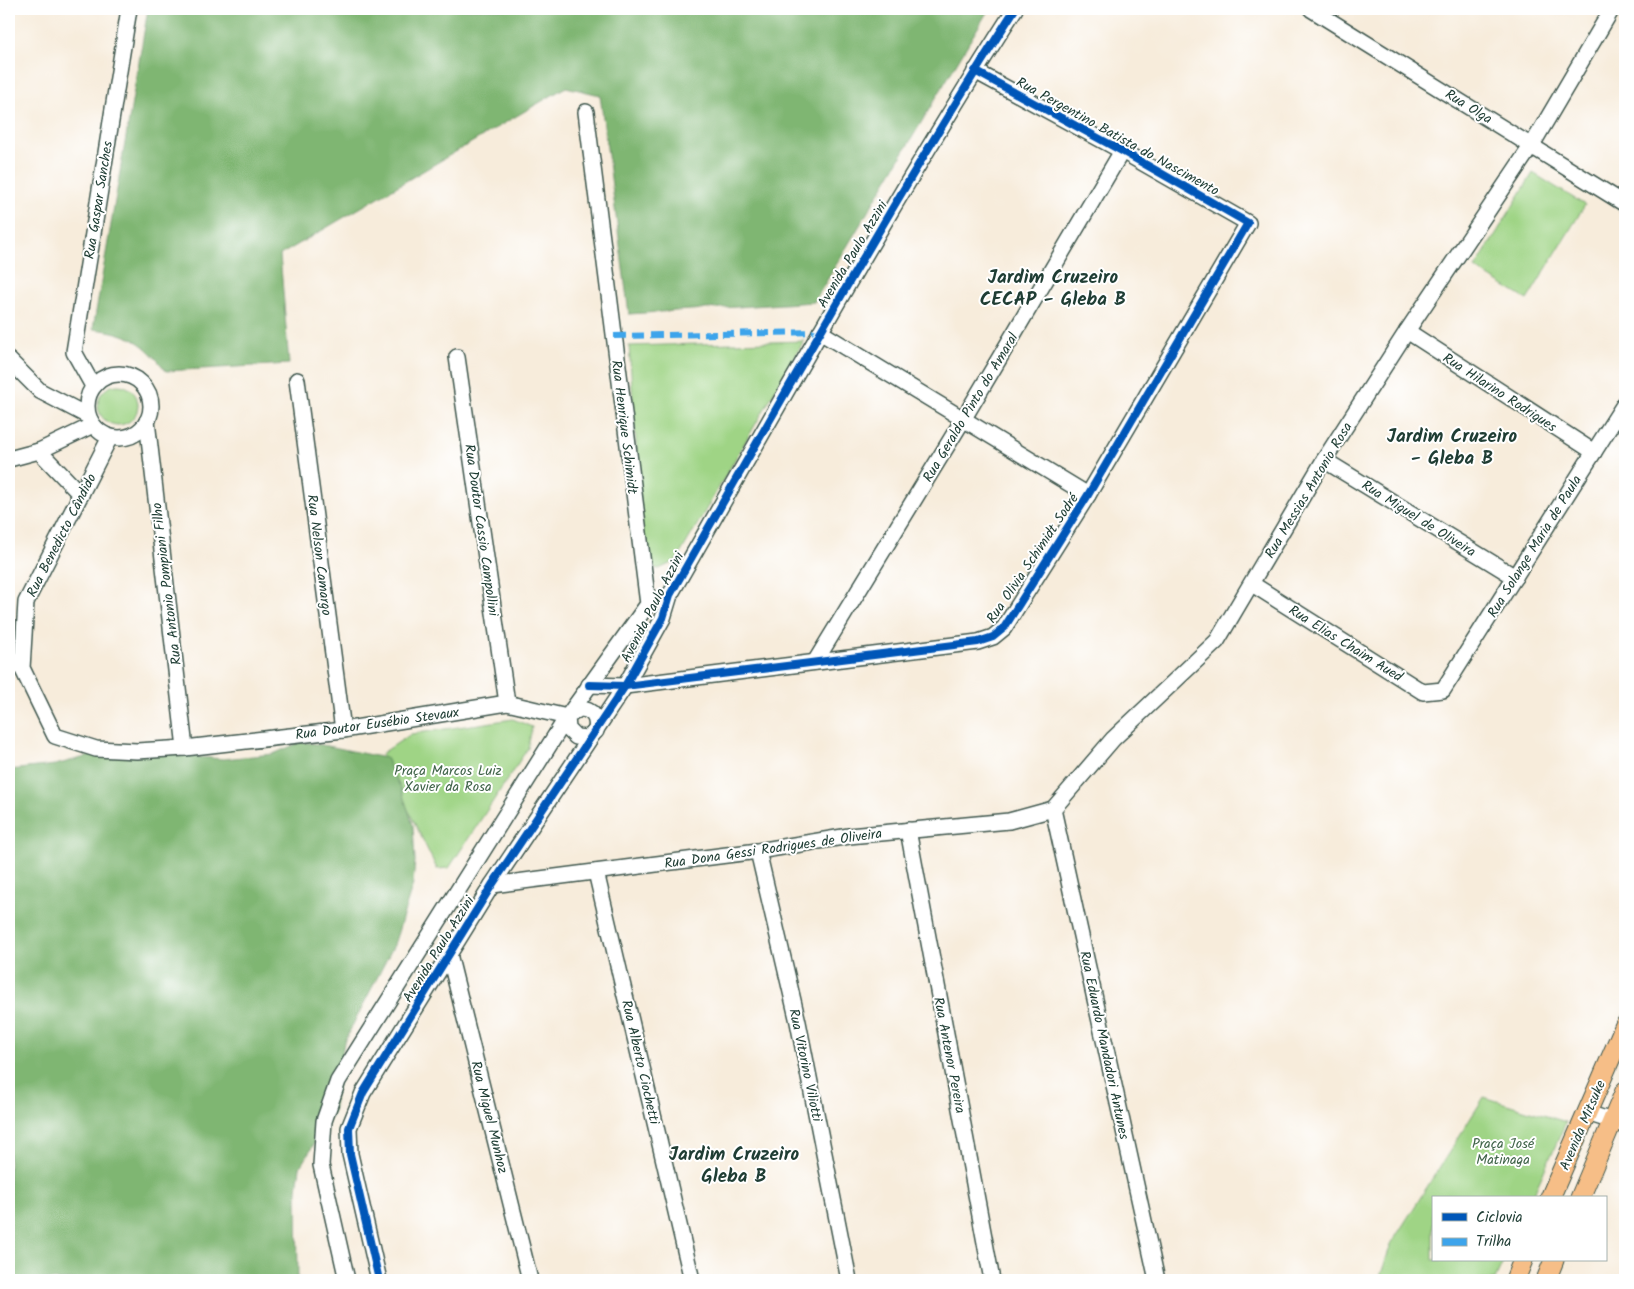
<svg xmlns="http://www.w3.org/2000/svg" width="1634" height="1289" viewBox="0 0 1634 1289" font-family="Kalam,sans-serif">
<rect width="100%" height="100%" fill="#fff"/>
<filter id="ink" filterUnits="userSpaceOnUse"><feTurbulence type="fractalNoise" baseFrequency=".02" numOctaves="2"/><feDisplacementMap in="SourceGraphic" scale="10" xChannelSelector="R" yChannelSelector="G"/><feConvolveMatrix kernelMatrix="1 2 1 2 8 2 1 2 1" color-interpolation-filters="sRGB"/></filter>
<filter id="wash" filterUnits="userSpaceOnUse"><feTurbulence type="fractalNoise" baseFrequency=".0096" numOctaves="4" result="noise"/><feDisplacementMap in="SourceGraphic" scale="20" xChannelSelector="R" yChannelSelector="G"/><feGaussianBlur stdDeviation="1.12" result="paint"/><feColorMatrix in="noise" values="0 0 0 0 0 0 0 0 0 0 0 0 0 0 0 0 0 1.4 0 .05"/><feComposite in="paint" operator="in"/></filter>
<g filter="url(#wash)">
<rect width="100%" height="100%" fill="#f7ecdb"/>
<g fill="#9fd485" stroke="#5f885c">
<path d="M1533,173L1585,205L1527,300L1475,268Z"/>
<path d="M804,341L676,561L659,569L645,565L629,346Z"/>
<circle cx="118" cy="405" r="20"/>
<path d="M513,719L532,727L528,748L449,868L437,869L381,754L411,734Z"/>
<path d="M1484,1097L1566,1122L1532,1198H1433V1260H1504L1495,1280H1379L1391,1244Z"/>
</g>
<g fill="#7fb672" stroke="#4f7a53">
<path d="M148,9H989L814,302L629,314L600,95L566,87L280,255L289,364L166,371C144,342 130,333 93,329Z"/>
<path d="M301,742C330,745 358,753 386,758L401,789L413,825L415,861L413,884L394,945L344,1042L333,1113L300,1167L297,1190L298,1280H9V770L55,765L135,744L172,749L199,757L223,759L273,754Z"/>
</g>
</g>
<g filter="url(#ink)">
<g fill="none" stroke-linecap="round" stroke-linejoin="round">
<defs>
<g id="minor">
<path d="M1311,9L1625,204"/>
<path d="M1407,331L1594,452"/>
<path d="M820,332L1088,495"/>
<path d="M457,357L507,703"/>
<path d="M9,360L40,391L88,416"/>
<circle cx="119" cy="406" r="32"/>
<path d="M297,380L343,730"/>
<path d="M93,386L74,352L129,9"/>
<path d="M147,421L185,748"/>
<path d="M110,437L26,602L22,668L55,736L96,749L137,751L185,748L343,730L507,703L567,717"/>
<path d="M39,451L81,495"/>
<path d="M9,459L39,451L93,425"/>
<path d="M1324,460L1515,577"/>
<path d="M1252,584L1423,692L1443,690L1625,403"/>
<path d="M815,662L964,418L1122,151"/>
<path d="M589,685L625,686L978,642L993,637L1004,628L1088,495L1248,223L1122,151L975,71"/>
<path d="M579,709C593,709 598,718 596,731L588,738L576,737L568,729L567,717Z"/>
<path d="M1053,809L1113,739L1217,641L1324,460L1407,331L1532,145L1612,9"/>
<path d="M1053,809L1157,1280"/>
<path d="M908,830L992,1280"/>
<path d="M758,851L798,1022L849,1280"/>
<path d="M596,872L692,1280"/>
<path d="M492,885L758,851L849,836L1009,821L1053,809"/>
<path d="M449,954L530,1280"/>
<path d="M1587,1113L1625,1125"/>
<path d="M347,1280L321,1165L324,1121L338,1081L567,717L648,604L586,112"/>
<path d="M379,1280L350,1154L349,1128L363,1093L492,885L625,686L663,618L670,595C783,398 893,199 1015,9"/>
</g>
<g id="major">
<path d="M1550,1198L1625,1025"/>
<path d="M1580,1198L1625,1091"/>
<path d="M1515,1280L1523,1260"/>
<path d="M1546,1280L1554,1260"/>
</g>
</defs>
<use href="#minor" stroke="#3f574d" stroke-width="18"/>
<use href="#major" stroke="#3f574d" stroke-width="21"/>
<use href="#minor" stroke="#fff" stroke-width="15"/>
<use href="#major" stroke="#f6be87" stroke-width="19"/>
<path stroke="#3da4eb" stroke-width="6" stroke-dasharray="12 6" stroke-linecap="butt" d="M614,336L820,332"/>
<defs>
<g id="cycleway">
<path d="M589,685L625,686L978,642L993,637L1004,628L1088,495L1248,223L1122,151L975,71"/>
<path d="M379,1280L350,1154L349,1128L363,1093L492,885L625,686L663,618L670,595C783,398 893,199 1015,9"/>
</g>
</defs>
<use href="#cycleway" stroke="#fff" stroke-width="11"/>
<use href="#cycleway" stroke="#0057b8" stroke-width="8"/>
</g>
</g>
<g text-anchor="middle" stroke-width="4" stroke-linejoin="round" paint-order="stroke">
<g font-size="14" fill="#1f3d34" stroke="#fff">
<text transform="translate(1469 106) rotate(32)" y="5">Rua Olga</text>
<text transform="translate(1118 136) rotate(29)" y="5">Rua Pergentino Batista do Nascimento</text>
<text transform="translate(98 200) rotate(-81)" y="5">Rua Gaspar Sanches</text>
<text transform="translate(852 254) rotate(-59)" y="5">Avenida Paulo Azzini</text>
<text transform="translate(1500 392) rotate(33)" y="5">Rua Hilarino Rodrigues</text>
<text transform="translate(970 407) rotate(-59)" y="5">Rua Geraldo Pinto do Amaral</text>
<text transform="translate(625 427) rotate(83)" y="5">Rua Henrique Schimidt</text>
<text transform="translate(1308 490) rotate(-59)" y="5">Rua Messias Antonio Rosa</text>
<text transform="translate(1419 518) rotate(32)" y="5">Rua Miguel de Oliveira</text>
<text transform="translate(482 530) rotate(82)" y="5">Rua Doutor Cassio Campollini</text>
<text transform="translate(61 535) rotate(-63)" y="5">Rua Benedicto Cândido</text>
<text transform="translate(1534 546) rotate(-58)" y="5">Rua Solange Maria de Paula</text>
<text transform="translate(320 555) rotate(83)" y="5">Rua Nelson Camargo</text>
<text transform="translate(1032 558) rotate(-56)" y="5">Rua Olivia Schimidt Sodré</text>
<text transform="translate(166 584) rotate(-97)" y="5">Rua Antonio Pompiani Filho</text>
<text transform="translate(652 607) rotate(-63)" y="5">Avenida Paulo Azzini</text>
<text transform="translate(1346 643) rotate(32)" y="5">Rua Elias Chaim Aued</text>
<text transform="translate(377 723) rotate(-8)" y="5">Rua Doutor Eusébio Stevaux</text>
<text transform="translate(773 848) rotate(-8)" y="5">Rua Dona Gessi Rodrigues de Oliveira</text>
<text transform="translate(438 949) rotate(-58)" y="5">Avenida Paulo Azzini</text>
<text transform="translate(1105 1045) rotate(78)" y="5">Rua Eduardo Mandadori Antunes</text>
<text transform="translate(950 1055) rotate(79)" y="5">Rua Antenor Pereira</text>
<text transform="translate(641 1062) rotate(77)" y="5">Rua Alberto Ciochetti</text>
<text transform="translate(806 1065) rotate(78)" y="5">Rua Vitorino Viliotti</text>
<text transform="translate(490 1117) rotate(76)" y="5">Rua Miguel Munhoz</text>
<text transform="translate(1582 1125) rotate(-67)" y="5">Avenida Mitsuke</text>
</g>
<g font-size="14" fill="#3f6348" stroke="#fff">
<text x="448" y="775">Praça Marcos Luiz<tspan x="448" dy="16">Xavier da Rosa</tspan></text>
<text x="1503" y="1148">Praça José<tspan x="1503" dy="16">Matinaga</tspan></text>
</g>
<g font-size="19" font-weight="bold" fill="#1f3d34" stroke="#fff">
<text x="1053" y="283">Jardim Cruzeiro<tspan x="1053" dy="22">CECAP - Gleba B</tspan></text>
<text x="1452" y="442">Jardim Cruzeiro<tspan x="1452" dy="22">- Gleba B</tspan></text>
<text x="734" y="1160">Jardim Cruzeiro<tspan x="734" dy="22">Gleba B</tspan></text>
</g>
</g>
<rect width="1634" height="1289" fill="none" stroke="#fff" stroke-width="30"/>
<rect x="1432" y="1196" width="175" height="65" fill="#ffffff" stroke="#a5b1ae"/>
<rect x="1442" y="1213" width="25" height="8" fill="#0057b8" stroke="#a5b1ae"/>
<text x="1476" y="1222" font-size="15" fill="#1f3d34">Ciclovia</text>
<rect x="1442" y="1238" width="25" height="8" fill="#3da4eb" stroke="#a5b1ae"/>
<text x="1476" y="1246" font-size="15" fill="#1f3d34">Trilha</text>
</svg>
